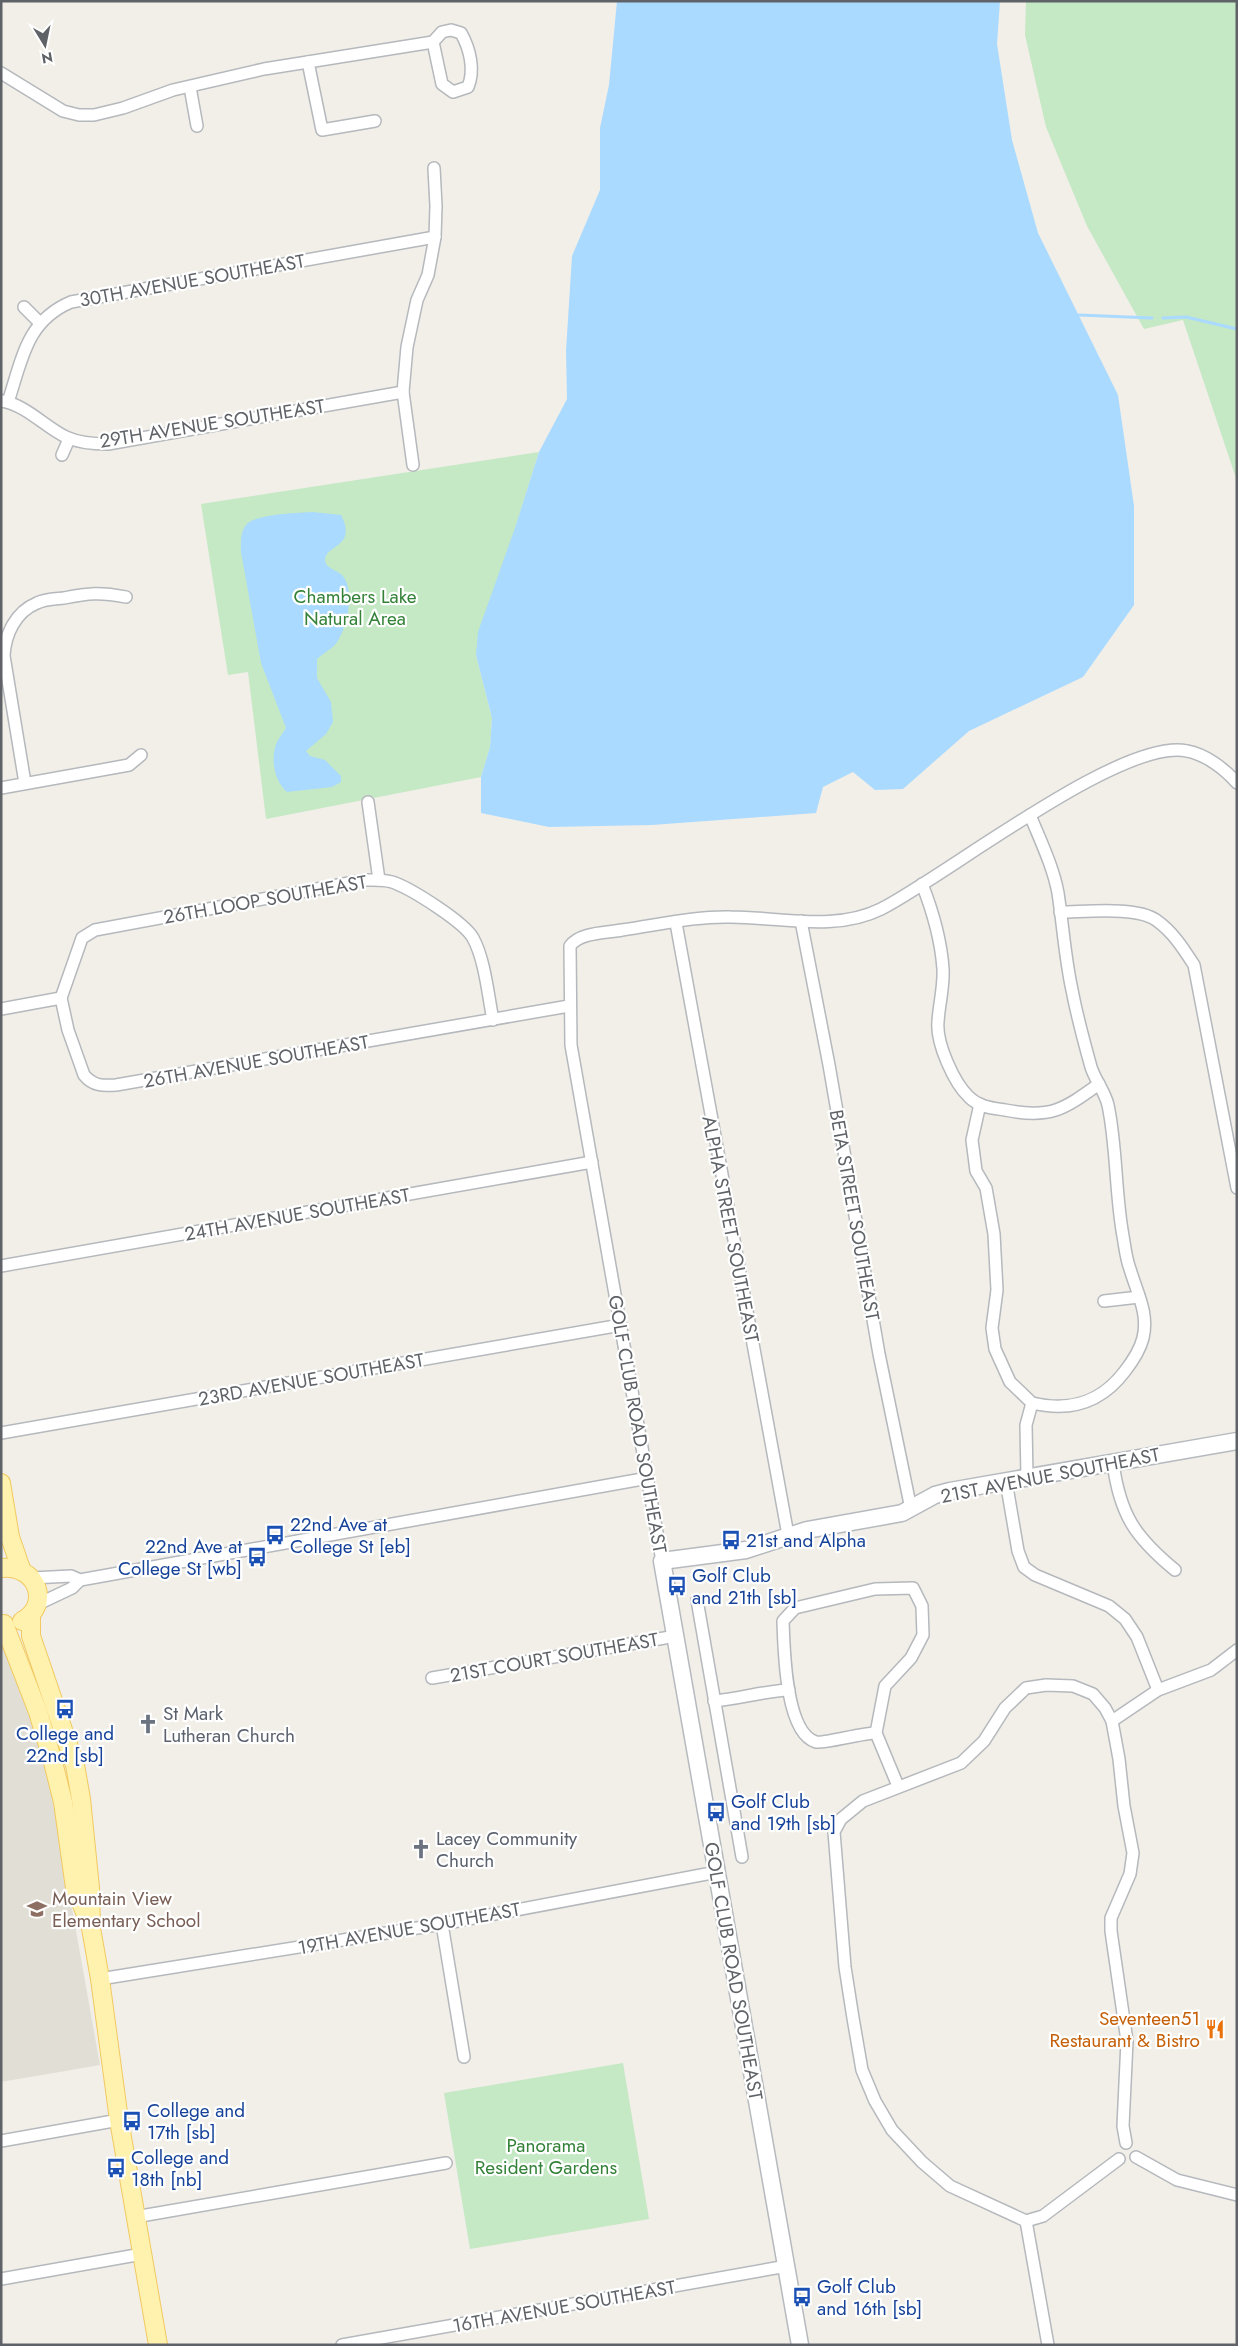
<svg xmlns="http://www.w3.org/2000/svg" width="1238" height="2346" viewBox="0 0 1238 2346" font-family="Jost,sans-serif">
<rect width="100%" height="100%" fill="#f1efe8"/>
<path fill="#e1ded6" d="M1,1641L9,1652L44,1752L100,2065L1,2082Z"/>
<g fill="#c5e8c5">
<path d="M1026,1H1237V481L1183,320L1144,329L1087,226L1046,127L1025,35Z"/>
<path d="M539,452L476,655L492,718L490,747L481,777L266,819L248,672L228,675L201,504Z"/>
<path d="M623,2063L649,2219L470,2249L444,2093Z"/>
</g>
<g fill="#aadaff">
<path d="M617,1H1000L997,44L1012,140L1038,233L1118,395L1134,506V605L1083,677L969,731L903,789L875,790L853,772L823,787L816,813L652,825L549,827L481,813V777L490,747L492,718L476,655L478,632L516,525L539,452L567,399L566,351L572,256L600,190V128L609,85Z"/>
<path d="M312,512L341,515C358,547 325,545 325,560C325,568 337,570 342,575C356,590 347,630 335,645C330,650 322,654 317,659V678L331,702L333,722L326,734L306,751L310,756L325,760L341,776V782L332,787L287,792C274,781 270,758 277,742C279,738 283,733 286,728L261,663L241,552C241,542 240,533 246,525C255,514 297,513 312,512Z"/>
</g>
<g fill="none" stroke-linecap="round" stroke-linejoin="round">
<g stroke="#aadaff" stroke-width="3">
<path d="M1079,315L1152,318"/>
<path d="M1163,318L1186,317L1237,329"/>
</g>
<defs>
<g id="street">
<path d="M451,30L461,33C470,49 475,70 468,87L453,92L442,84L433,42L442,32Z"/>
<path d="M308,62L322,130L375,121"/>
<path d="M1,73L63,111L79,115H94L123,108L173,90L264,69L433,42"/>
<path d="M190,87L197,126"/>
<path d="M24,307L39,322"/>
<path d="M2,401C26,405 45,427 66,437C79,443 94,444 108,444L403,392"/>
<path d="M8,402C22,360 26,321 71,302L435,237"/>
<path d="M62,455L69,439"/>
<path d="M413,465L403,392L407,347L417,300L428,275L435,237L436,206L434,168"/>
<path d="M25,783L4,656C5,635 15,612 37,603C45,599 55,599 64,598C89,593 100,592 126,597"/>
<path d="M1,788L129,765L141,755"/>
<path d="M368,802L379,880"/>
<path d="M1030,815C1040,840 1053,866 1058,893C1063,926 1065,958 1072,990C1077,1016 1084,1042 1091,1067C1095,1080 1105,1092 1108,1105C1117,1148 1115,1192 1123,1236C1125,1247 1126,1259 1130,1269C1137,1293 1149,1313 1143,1338C1140,1350 1132,1362 1125,1371C1101,1403 1070,1412 1032,1403"/>
<path d="M922,884C933,912 941,939 943,969C944,987 939,1004 938,1022C936,1043 954,1083 969,1097C979,1107 992,1108 1005,1110C1050,1119 1063,1110 1099,1084"/>
<path d="M1060,912C1085,912 1136,906 1156,920C1173,932 1183,948 1194,965L1237,1188"/>
<path d="M801,921L829,1065L879,1354L911,1509"/>
<path d="M676,923L788,1535"/>
<path d="M1,1009L61,998"/>
<path d="M493,1020C488,995 485,960 473,938C464,922 413,890 395,883C387,879 374,880 365,880L95,930L82,938L61,998L68,1030L84,1075C93,1086 103,1086 116,1085L569,1006"/>
<path d="M980,1104L972,1140L976,1171L986,1188L994,1234L997,1290L992,1328L995,1349L1010,1382L1032,1403"/>
<path d="M1,1266L592,1162"/>
<path d="M1104,1301L1139,1297"/>
<path d="M1,1433L621,1325"/>
<path d="M1113,1463C1120,1515 1135,1537 1175,1570"/>
<path d="M1027,1477L1026,1425L1032,1403"/>
<path d="M1006,1481L1018,1551L1024,1567L1035,1575L1109,1606L1125,1619L1137,1637L1158,1690"/>
<path d="M662,1561L571,1045L570,946C580,932 606,933 622,930C658,925 695,916 731,917C780,917 835,932 881,909C946,876 1122,737 1187,751C1205,754 1225,769 1237,783"/>
<path d="M32,1578L71,1576L80,1580L648,1478"/>
<path d="M697,1600L742,1857"/>
<path d="M36,1605L72,1588L80,1580"/>
<path d="M432,1678L676,1636"/>
<path d="M714,1701C739,1699 764,1691 789,1690"/>
<path d="M1112,1721L1158,1690L1211,1670L1237,1650"/>
<path d="M876,1733C861,1733 824,1744 816,1742C785,1733 784,1648 783,1621L795,1608L875,1589L913,1588L922,1606L923,1635L911,1658L885,1686L876,1733L898,1786"/>
<path d="M442,1924L464,2057"/>
<path d="M100,1979L442,1924L717,1872"/>
<path d="M1,2141L119,2120"/>
<path d="M1136,2157L1177,2180L1237,2195"/>
<path d="M1119,2159L1043,2216L1026,2221L950,2186L922,2162L892,2130L875,2101L862,2070L853,2018L845,1967L834,1832L841,1819L863,1801L961,1763L984,1741L1005,1708L1026,1688L1046,1685L1073,1686L1093,1694L1105,1708L1112,1721L1119,1759L1124,1806L1133,1853L1130,1874L1111,1918V1931L1127,2041L1123,2126L1126,2143"/>
<path d="M135,2217L446,2163"/>
<path d="M1026,2221L1048,2345"/>
<path d="M1,2279L142,2254"/>
<path d="M342,2345L787,2266"/>
</g>
<path id="secondary" d="M800,2345L662,1561L746,1550L807,1530L902,1513L935,1495L950,1491L1237,1441"/>
<g id="primary">
<path d="M1,1483L10,1537L21,1569"/>
<path d="M1,1568C37,1564 52,1605 22,1621"/>
<path d="M31,1614V1636L75,1765L81,1799L90,1888L91,1928L100,1979L119,2120L158,2345"/>
<path d="M4,1624L38,1712L53,1762L63,1802L75,1888L87,1917"/>
</g>
</defs>
<use href="#street" stroke="#b5b8bc" stroke-width="14"/>
<use href="#secondary" stroke="#b6babf" stroke-width="19"/>
<use href="#primary" stroke="#f2c960" stroke-width="20"/>
<use href="#street" stroke="#fff" stroke-width="11"/>
<use href="#secondary" stroke="#fff" stroke-width="16"/>
<use href="#primary" stroke="#fff2af" stroke-width="18"/>
</g>
<defs>
<symbol id="bus-bare" viewBox="-9 -9 18 18"><path d="M-5-6H5V4H4V6H2V4H-2V6H-4V4H-5ZM-3.5-4V0h7V-4ZM-3.5 1.2v1.5H-2V1.2ZM2 1.2v1.5H3.5V1.2Z" fill="#1a4fb4" stroke="#fff" stroke-width="2.5" paint-order="stroke"/></symbol>
<symbol id="church-bare" viewBox="-9 -9 18 18"><path d="M-1.2-6h2.4v3.5h3.3v2.4h-3.3V6h-2.4V-.1h-3.3v-2.4h3.3Z" fill="#6b7280" stroke="#fff" stroke-width="2.5" paint-order="stroke"/></symbol>
<symbol id="school-bare" viewBox="-9 -9 18 18"><path d="M0-5L7-2L0 1L-7-2ZM-4 1L0 2.5L4 1V4Q0 6-4 4Z" fill="#8d6e63" stroke="#fff" stroke-width="2.5" paint-order="stroke"/></symbol>
<symbol id="restaurant-bare" viewBox="-9 -9 18 18"><path d="M-5-6h1v4h1v-4h1v4h1v-4h1v5L-1.5 .5V6h-2V.5L-5-1ZM5-6V6H3V1.5H1.5Q1.5-4 5-6Z" fill="#e8710a" stroke="#fff" stroke-width="2.5" paint-order="stroke"/></symbol>
</defs>
<g fill-rule="evenodd">
<use href="#bus-bare" x="261" y="1521" width="28" height="28"/>
<use href="#bus-bare" x="717" y="1526" width="28" height="28"/>
<use href="#bus-bare" x="243" y="1543" width="28" height="28"/>
<use href="#bus-bare" x="663" y="1572" width="28" height="28"/>
<use href="#bus-bare" x="51" y="1695" width="28" height="28"/>
<use href="#church-bare" x="134" y="1710" width="28" height="28"/>
<use href="#bus-bare" x="702" y="1798" width="28" height="28"/>
<use href="#church-bare" x="407" y="1835" width="28" height="28"/>
<use href="#school-bare" x="23" y="1895" width="28" height="28"/>
<use href="#restaurant-bare" x="1201" y="2015" width="28" height="28"/>
<use href="#bus-bare" x="118" y="2107" width="28" height="28"/>
<use href="#bus-bare" x="102" y="2154" width="28" height="28"/>
<use href="#bus-bare" x="788" y="2283" width="28" height="28"/>
</g>
<g text-anchor="middle" stroke-width="4.5" stroke-linejoin="round" paint-order="stroke">
<g font-size="19" fill="#5f6368" stroke="#fff">
<text transform="translate(192 280) rotate(-10)" y="7">30TH AVENUE SOUTHEAST</text>
<text transform="translate(212 423) rotate(-9)" y="7">29TH AVENUE SOUTHEAST</text>
<text transform="translate(265 899) rotate(-10)" y="7">26TH LOOP SOUTHEAST</text>
<text transform="translate(256 1061) rotate(-10)" y="7">26TH AVENUE SOUTHEAST</text>
<text transform="translate(297 1214) rotate(-10)" y="7">24TH AVENUE SOUTHEAST</text>
<text transform="translate(855 1215) rotate(80)" y="7">BETA STREET SOUTHEAST</text>
<text transform="translate(731 1229) rotate(79)" y="7">ALPHA STREET SOUTHEAST</text>
<text transform="translate(311 1379) rotate(-10)" y="7">23RD AVENUE SOUTHEAST</text>
<text transform="translate(638 1424) rotate(80)" y="7">GOLF CLUB ROAD SOUTHEAST</text>
<text transform="translate(1050 1475) rotate(-11)" y="7">21ST AVENUE SOUTHEAST</text>
<text transform="translate(554 1657) rotate(-10)" y="7">21ST COURT SOUTHEAST</text>
<text transform="translate(409 1928) rotate(-10)" y="7">19TH AVENUE SOUTHEAST</text>
<text transform="translate(734 1971) rotate(80)" y="7">GOLF CLUB ROAD SOUTHEAST</text>
<text transform="translate(564 2306) rotate(-10)" y="7">16TH AVENUE SOUTHEAST</text>
</g>
<g font-size="19" fill="#348238" stroke="#fff">
<text x="355" y="603">Chambers Lake<tspan x="355" dy="22">Natural Area</tspan></text>
<text x="546" y="2152">Panorama<tspan x="546" dy="22">Resident Gardens</tspan></text>
</g>
<g font-size="19" fill="#164399" stroke="#fff" text-anchor="start">
<text x="290" y="1531">22nd Ave at<tspan x="290" dy="22">College St [eb]</tspan></text>
<text x="746" y="1547">21st and Alpha</text>
<text x="242" y="1553" text-anchor="end">22nd Ave at<tspan x="242" dy="22">College St [wb]</tspan></text>
<text x="692" y="1582">Golf Club<tspan x="692" dy="22">and 21th [sb]</tspan></text>
<text x="65" y="1740" text-anchor="middle">College and<tspan x="65" dy="22">22nd [sb]</tspan></text>
<text x="731" y="1808">Golf Club<tspan x="731" dy="22">and 19th [sb]</tspan></text>
<text x="147" y="2117">College and<tspan x="147" dy="22">17th [sb]</tspan></text>
<text x="131" y="2164">College and<tspan x="131" dy="22">18th [nb]</tspan></text>
<text x="817" y="2293">Golf Club<tspan x="817" dy="22">and 16th [sb]</tspan></text>
</g>
<g font-size="19" fill="#5b616d" stroke="#fff" text-anchor="start">
<text x="163" y="1720">St Mark<tspan x="163" dy="22">Lutheran Church</tspan></text>
<text x="436" y="1845">Lacey Community<tspan x="436" dy="22">Church</tspan></text>
</g>
<g font-size="19" fill="#785e54" stroke="#fff" text-anchor="start">
<text x="52" y="1905">Mountain View<tspan x="52" dy="22">Elementary School</tspan></text>
</g>
<g font-size="19" fill="#c56008" stroke="#fff" text-anchor="end">
<text x="1200" y="2025">Seventeen51<tspan x="1200" dy="22">Restaurant &amp; Bistro</tspan></text>
</g>
</g>
<rect width="1238" height="2346" fill="none" stroke="#5f6368" stroke-width="5"/>
<g transform="translate(45 45) rotate(170)" stroke="#ffffff" stroke-width="4" paint-order="stroke">
<path d="M0-4L9 19L0 12L-9 19Z" fill="#5f6368"/>
<text y="-8" font-size="14" font-weight="bold" text-anchor="middle" fill="#5f6368">N</text>
</g>
</svg>
